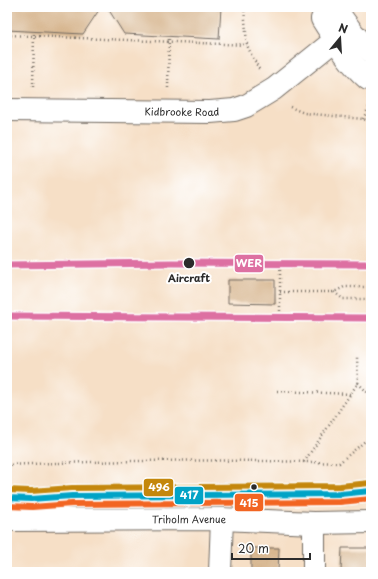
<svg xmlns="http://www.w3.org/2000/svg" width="378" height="579" viewBox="0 0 378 579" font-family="'Playpen Sans',sans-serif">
<rect width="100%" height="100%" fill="#fff"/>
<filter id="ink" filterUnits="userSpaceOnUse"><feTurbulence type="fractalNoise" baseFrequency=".025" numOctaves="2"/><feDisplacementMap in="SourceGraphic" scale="8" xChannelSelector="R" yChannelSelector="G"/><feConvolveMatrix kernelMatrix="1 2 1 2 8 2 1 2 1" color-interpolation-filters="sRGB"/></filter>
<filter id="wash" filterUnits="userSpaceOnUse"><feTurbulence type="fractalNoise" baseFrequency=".012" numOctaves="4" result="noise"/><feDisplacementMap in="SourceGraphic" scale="16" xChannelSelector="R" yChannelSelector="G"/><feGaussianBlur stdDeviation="0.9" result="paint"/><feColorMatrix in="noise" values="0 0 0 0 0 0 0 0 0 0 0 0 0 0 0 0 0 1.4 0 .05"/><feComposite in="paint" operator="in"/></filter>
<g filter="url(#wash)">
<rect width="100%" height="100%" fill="#f6dfc6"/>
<g id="blocks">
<g fill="#d7b68f">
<path d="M7,7H101L83,34L7,30Z"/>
<path d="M107,7H221L219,39L124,34Z"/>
<path d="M228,280H275V304L228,303Z"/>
<path d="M251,548H279L278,572H251Z"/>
<path d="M342,548H371V572H341Z"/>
</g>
</g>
</g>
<g filter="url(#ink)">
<use href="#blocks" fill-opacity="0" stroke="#726a61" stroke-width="1"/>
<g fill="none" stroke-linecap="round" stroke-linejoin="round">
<defs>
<g id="minor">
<path d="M334,7L353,33L371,52"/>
<path d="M341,7L322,19C336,41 348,62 368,79"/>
<path id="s1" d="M7,110L210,112L234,110L246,106L274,89L335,40"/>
<path d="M7,498L31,499L72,496L308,494H340L371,491"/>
<path id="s2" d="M7,520L222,519L314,523L371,522"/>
<path d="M314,523V572"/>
<path d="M220,572L222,519"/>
</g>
</defs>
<use href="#minor" stroke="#726a61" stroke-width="24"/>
<g stroke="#726a61" stroke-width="2.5" stroke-dasharray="1 3" stroke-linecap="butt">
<path d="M244,7L247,45L251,54L259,69"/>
<path d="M7,35L247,45"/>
<path d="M33,87L34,32"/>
<path d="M168,88L169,37"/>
<path d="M290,107L304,113L363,119L371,122"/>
<path d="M363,119L371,103"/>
<path d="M280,292H334L344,287H371"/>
<path d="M334,292L343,299H371"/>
<path d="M280,311V268"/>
<path d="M358,383L371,396"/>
<path d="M277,391L351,394"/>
<path d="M304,462L358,383L357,357"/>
<path d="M7,465C117,460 228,459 339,463L371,436"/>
</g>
<use href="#minor" stroke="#fff" stroke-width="22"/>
<defs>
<path id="bus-1" d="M7,498L31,499L72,496L340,494L371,491"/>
<path id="bus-2" d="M7,506L32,507L72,504L340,502L371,499"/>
<path id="bus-3" d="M7,490L31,491L72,488L340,486L370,483"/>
</defs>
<use href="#bus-1" stroke="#fff" stroke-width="9"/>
<use href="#bus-2" stroke="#fff" stroke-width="9"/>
<use href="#bus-3" stroke="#fff" stroke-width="9"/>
<use href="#bus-1" stroke="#02a3c6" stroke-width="6"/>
<use href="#bus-2" stroke="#f26522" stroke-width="6"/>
<use href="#bus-3" stroke="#c4870b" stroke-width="6"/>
<defs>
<g id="rail-1">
<path d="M7,265L172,263L371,264"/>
<path d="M7,316L371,318"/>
</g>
</defs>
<use href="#rail-1" stroke="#fff" stroke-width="10"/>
<use href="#rail-1" stroke="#dd70a2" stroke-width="7"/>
</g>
</g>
<g fill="#2b2b2b" stroke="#fff" stroke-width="1.5">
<circle cx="189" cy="263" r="6"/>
<circle cx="254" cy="487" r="3.5"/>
</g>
<g text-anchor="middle" stroke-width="4" stroke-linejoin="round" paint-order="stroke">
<g font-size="10" fill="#2b2b2b" stroke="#fff">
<text dy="4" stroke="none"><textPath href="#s1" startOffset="175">Kidbrooke Road</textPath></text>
<text dy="4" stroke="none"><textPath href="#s2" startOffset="182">Triholm Avenue</textPath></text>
</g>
<g font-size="10" font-weight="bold" fill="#2b2b2b" stroke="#fff">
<text x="189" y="282">Aircraft</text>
</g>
</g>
<g stroke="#fff" stroke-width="1.5">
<rect x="234" y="254" width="30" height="19" rx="4" fill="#dd70a2"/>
<rect x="143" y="478" width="31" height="19" rx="4" fill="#c4870b"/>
<rect x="174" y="486" width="30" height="19" rx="4" fill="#02a3c6"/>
<rect x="234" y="493" width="30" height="19" rx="4" fill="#f26522"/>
</g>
<g font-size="11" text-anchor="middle" font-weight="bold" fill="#fff">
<text x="249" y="267">WER</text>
<text x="159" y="491">496</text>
<text x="189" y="499">417</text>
<text x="249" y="507">415</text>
</g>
<rect width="378" height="579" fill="none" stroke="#fff" stroke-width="24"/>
<g transform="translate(340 38) rotate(18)" stroke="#ffffff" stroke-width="3" paint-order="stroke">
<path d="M0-3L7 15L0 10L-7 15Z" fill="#2b2b2b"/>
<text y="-6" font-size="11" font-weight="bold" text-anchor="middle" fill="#2b2b2b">N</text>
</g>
<path d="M232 553v6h78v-6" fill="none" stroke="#2b2b2b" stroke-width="2"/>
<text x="238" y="553" font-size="12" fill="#2b2b2b" stroke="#ffffff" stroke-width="3" paint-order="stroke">20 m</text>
</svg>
